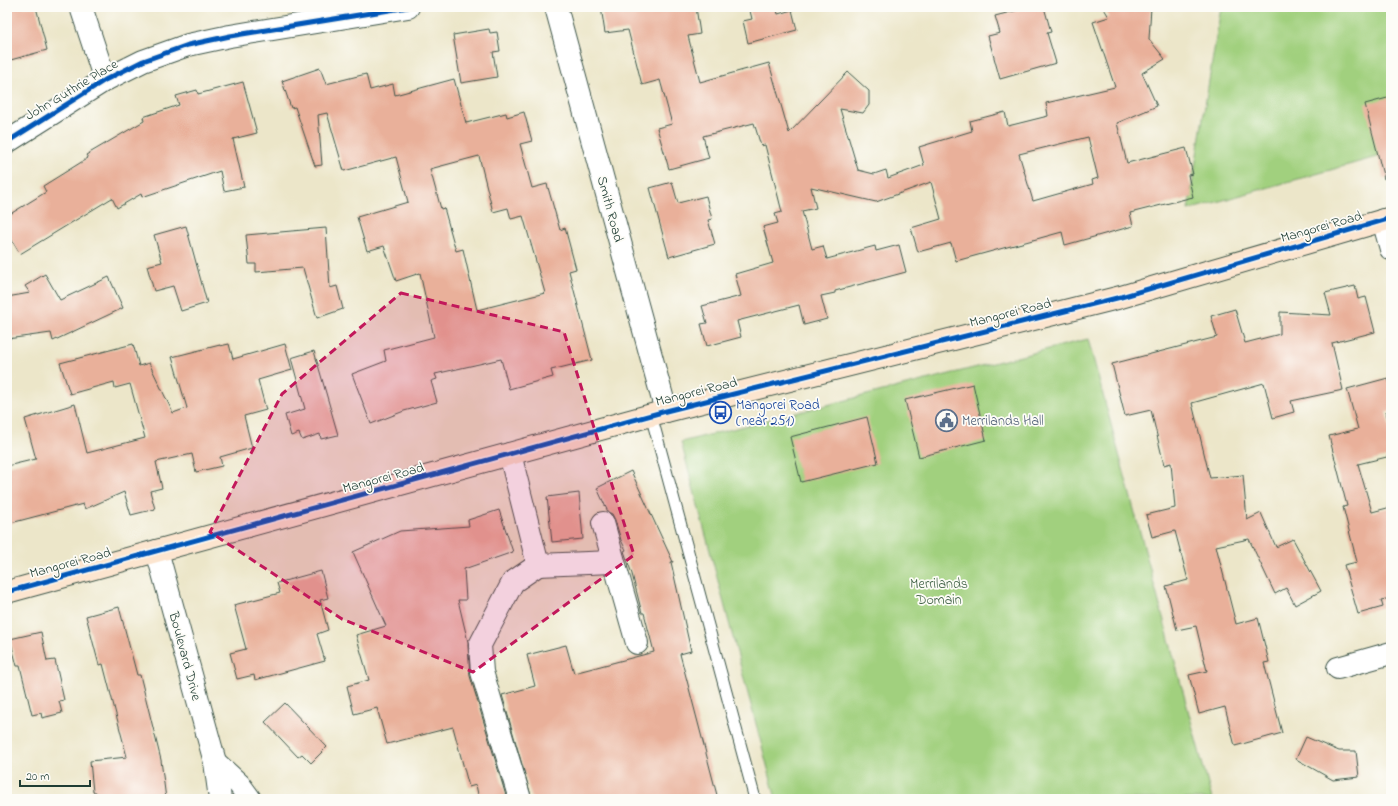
<svg xmlns="http://www.w3.org/2000/svg" width="1398" height="806" viewBox="0 0 1398 806" font-family="'Indie Flower',sans-serif">
<rect width="100%" height="100%" fill="#fdfcf7"/>
<filter id="ink" filterUnits="userSpaceOnUse"><feTurbulence type="fractalNoise" baseFrequency=".025" numOctaves="2"/><feDisplacementMap in="SourceGraphic" scale="8" xChannelSelector="R" yChannelSelector="G"/><feConvolveMatrix kernelMatrix="1 2 1 2 8 2 1 2 1" color-interpolation-filters="sRGB"/></filter>
<filter id="wash" filterUnits="userSpaceOnUse"><feTurbulence type="fractalNoise" baseFrequency=".012" numOctaves="4" result="noise"/><feDisplacementMap in="SourceGraphic" scale="16" xChannelSelector="R" yChannelSelector="G"/><feGaussianBlur stdDeviation="0.9" result="paint"/><feColorMatrix in="noise" values="0 0 0 0 0 0 0 0 0 0 0 0 0 0 0 0 0 1.4 0 .05"/><feComposite in="paint" operator="in"/></filter>
<g filter="url(#wash)">
<rect width="100%" height="100%" fill="#ece6c9"/>
<g fill="#a1d07e" stroke="#608659">
<path d="M1221,7H1391V153L1188,210Z"/>
<path d="M1088,339L1212,799H776L681,442Z"/>
</g>
<g id="blocks">
<g fill="#e9b09a" fill-rule="evenodd">
<path d="M7,7H36L47,50L7,61Z"/>
<path d="M601,7H696L700,34L688,36L700,82L769,63L789,133L848,72L869,91V105L863,113L840,109L858,170L874,174L886,170L888,178L924,165L919,147L972,131L970,121L1005,112L1008,126L1048,116L1046,103L1115,87L1093,22L1109,17L1103,7H1151L1149,39L1165,59L1142,73L1157,106L1117,123L1127,163L1186,148L1193,174L1188,175L1193,197L1130,213L1133,226L1065,245L1062,232L956,261L951,243L918,252L911,228L941,219L931,182L876,202L811,187L816,208L802,211L812,249L823,246L827,259L875,246L876,251L899,245L906,272L835,291V293L821,296L827,319L804,325L799,305L737,321L741,337L707,346L701,324L707,323L702,306L741,296L735,274L773,263L763,227L778,223L775,214L782,212L765,145L761,146L754,123L703,136L709,158L669,169L657,128L672,124L660,80L642,85L628,30L605,33ZM1088,137L1098,178L1092,180L1093,184L1033,201L1019,154Z"/>
<path d="M749,7H776L778,14L792,10L797,30L748,43L743,21L752,19Z"/>
<path d="M1030,7H1044L1051,32L1047,33L1056,63L1000,79L988,36L1000,33L995,16Z"/>
<path d="M489,29L490,33L497,32L500,51L493,52L497,77L461,83L453,35Z"/>
<path d="M320,68L326,84L366,74L370,90L393,84L395,95L454,79L466,123L506,113L507,117L524,112L532,141L520,144L532,188L547,184L560,230L565,228L576,269L569,271L592,360L551,370L553,377L509,389L501,359L435,374L437,379L431,381L437,402L404,411L371,424L352,374L386,361L384,350L434,337L420,273L396,281L384,246L367,251L357,217L408,202L396,157L344,171L327,113L318,115L322,165L315,166L295,107L291,108L282,81ZM479,156L493,212L508,208L511,219L523,216L545,293L477,310L463,249L456,251L444,208L441,209L430,169Z"/>
<path d="M243,82L257,133L233,139L244,187L224,191L220,171L142,197L141,194L117,208L112,198L20,254L7,232V216L46,192L43,186L88,158L86,155L144,121L143,117L179,105L176,96L197,90L198,94Z"/>
<path d="M1391,97V178L1384,179L1365,104Z"/>
<path d="M672,182L678,203L706,196L712,219L708,220L715,244L669,257L650,188Z"/>
<path d="M186,226L207,303L181,311L173,286L154,291L147,266L162,262L154,235Z"/>
<path d="M326,228L330,288L337,286L343,309L317,318L303,268L256,272V264H249L246,235Z"/>
<path d="M45,274L60,300L109,277L123,308L53,341L51,333L7,339V297L30,293L25,286Z"/>
<path d="M1355,286L1358,299L1366,297L1375,332L1332,343L1343,390L1291,401L1294,412L1273,418L1264,383L1192,403L1210,478L1243,475L1247,520L1261,513L1276,547L1293,539L1321,591L1295,605L1286,588L1275,594L1249,539L1216,546L1236,624L1258,618L1269,662L1264,663L1282,733L1235,746L1225,707L1199,714L1189,675L1207,671L1196,626L1177,630L1166,586L1188,580L1175,531L1152,537L1146,515L1175,508L1171,463L1164,465L1151,410L1125,416L1112,364L1217,337L1211,316L1235,309L1245,343L1280,334V312L1331,315L1325,293Z"/>
<path d="M133,344L139,366L149,363L173,413L187,408L172,357L220,345V346L229,344L233,359L285,344L292,370L258,380L266,410L244,416L252,448L220,457L222,466L196,472L192,454L156,462L162,488L150,491L155,509L131,515L124,492L85,509L83,504L7,524V466L36,459L25,419L75,404L87,453L145,438L130,384L115,388L114,382L70,394L60,363Z"/>
<path d="M314,351L338,435L321,439L320,434L302,440L299,433L291,436L285,415L305,409L291,358Z"/>
<path d="M1388,378L1391,388V410L1386,412L1391,432V456L1358,464L1372,512L1391,507V598L1381,600L1383,607L1358,614L1344,565L1357,562L1343,507L1347,506L1329,436L1358,429L1347,389Z"/>
<path d="M973,384L986,440L919,457L905,400Z"/>
<path d="M867,417L878,463L801,482L790,437Z"/>
<path d="M631,471L673,562H671L691,651L680,654L718,799H532L502,695L535,686L527,655L566,645L574,673L654,652L644,613H642L632,574L624,551L626,550L621,540L615,520L612,514L608,512L597,488Z"/>
<path d="M579,493L583,539L552,542L547,497Z"/>
<path d="M499,510L513,552L464,569L466,600H458L468,642V646L470,676L507,799H479L476,785L469,787L453,727L387,744L377,708L354,714L347,686L369,680L356,635L386,626L353,552L400,531L469,526L468,520Z"/>
<path d="M321,571L328,598L320,600L328,630L317,634L325,661L255,680L254,675L237,679L230,653L246,649L234,605L280,593L277,583Z"/>
<path d="M119,607L137,675H140L161,760L166,799H97L96,792H93L90,761L127,757L103,664L99,665L86,616Z"/>
<path d="M41,632L47,661L55,660L64,700L59,701L62,713L42,718L41,713L32,715L20,666H17L10,639Z"/>
<path d="M285,703L327,747L311,763L302,754L298,757L265,722Z"/>
<path d="M1306,737L1339,751H1356L1359,777L1333,780L1296,759Z"/>
</g>
</g>
</g>
<g filter="url(#ink)">
<use href="#blocks" fill-opacity="0" stroke="#3e564a" stroke-width="1"/>
<g fill="none" stroke-linecap="round" stroke-linejoin="round">
<defs>
<path id="lane" d="M651,415L755,799"/>
<g id="street">
<path d="M81,7L105,80"/>
<path d="M556,7L666,411"/>
<path d="M7,142L105,80L143,61L188,45L230,36L408,7"/>
<path d="M1383,220L1391,249"/>
<path d="M510,454L538,565L513,582L480,645L482,672L520,799"/>
<path d="M603,523L637,643"/>
<path d="M157,551L215,762L220,799"/>
<path d="M538,565L613,562"/>
<path d="M1338,668L1391,653"/>
<path d="M215,762L239,784L250,799"/>
</g>
<path id="secondary" d="M7,592L666,411L1121,297L1391,218"/>
</defs>
<use href="#lane" stroke="#3e564a" stroke-width="13"/>
<use href="#street" stroke="#3e564a" stroke-width="24"/>
<use href="#secondary" stroke="#3e564a" stroke-width="24"/>
<use href="#lane" stroke="#fff" stroke-width="11"/>
<use href="#street" stroke="#fff" stroke-width="22"/>
<use href="#secondary" stroke="#fce5cf" stroke-width="22"/>
<defs>
<g id="cycleway">
<path d="M7,142L105,80L143,61L188,45L230,36L408,7"/>
<path d="M7,592L666,411L1121,297L1391,218"/>
</g>
</defs>
<use href="#cycleway" stroke="#fdfcf7" stroke-width="8"/>
<use href="#cycleway" stroke="#0057b8" stroke-width="5"/>
</g>
</g>
<path fill="#c2185b" fill-opacity="0.2" stroke="#c2185b" stroke-width="3" stroke-dasharray="8 5" stroke-linejoin="round" d="M401,293L564,332L634,555L473,672L342,619L210,532L282,394Z"/>
<defs>
<symbol id="bus-ring" viewBox="-11 -11 22 22"><circle r="9.5" fill="#fdfcf7" stroke="#1a4fb4" stroke-width="1.5"/><path d="M-5-6H5V4H4V6H2V4H-2V6H-4V4H-5ZM-3.5-4V0h7V-4ZM-3.5 1.2v1.5H-2V1.2ZM2 1.2v1.5H3.5V1.2Z" fill="#1a4fb4"/></symbol>
<symbol id="civic-ring" viewBox="-11 -11 22 22"><circle r="9.5" fill="#fdfcf7" stroke="#5c6f8a" stroke-width="1.5"/><path d="M-.6-6.5H3V-4.5H.6V-3L4-1V1h2V6H-6V1h2V-1L-.6-3ZM-1.2 2.5V6h2.4V2.5Z" fill="#5c6f8a"/></symbol>
</defs>
<g fill-rule="evenodd">
<use href="#bus-ring" x="708" y="400" width="25" height="25"/>
<use href="#civic-ring" x="934" y="408" width="25" height="25"/>
</g>
<g text-anchor="middle" stroke-width="3.5" stroke-linejoin="round" paint-order="stroke">
<g font-size="14" fill="#1f3d34" stroke="#fdfcf7">
<text transform="translate(71 89) rotate(-31)" y="5">John Guthrie Place</text>
<text transform="translate(611 209) rotate(75)" y="5">Smith Road</text>
<text transform="translate(1321 226) rotate(-16)" y="5">Mangorei Road</text>
<text transform="translate(1010 312) rotate(-14)" y="5">Mangorei Road</text>
<text transform="translate(696 391) rotate(-14)" y="5">Mangorei Road</text>
<text transform="translate(383 477) rotate(-15)" y="5">Mangorei Road</text>
<text transform="translate(70 562) rotate(-15)" y="5">Mangorei Road</text>
<text transform="translate(186 656) rotate(75)" y="5">Boulevard Drive</text>
</g>
<g font-size="14" fill="#164399" stroke="#fdfcf7" text-anchor="start">
<text x="736" y="409">Mangorei Road<tspan x="736" dy="16">(near 251)</tspan></text>
</g>
<g font-size="14" fill="#4e5e75" stroke="#fdfcf7" text-anchor="start">
<text x="962" y="425">Merrilands Hall</text>
</g>
<g font-size="14" fill="#406246" stroke="#fdfcf7">
<text x="939" y="588">Merrilands<tspan x="939" dy="16">Domain</tspan></text>
</g>
</g>
<rect width="1398" height="806" fill="none" stroke="#fdfcf7" stroke-width="24"/>
<path d="M20 780v6h70v-6" fill="none" stroke="#1f3d34" stroke-width="2"/>
<text x="26" y="780" font-size="12" fill="#1f3d34" stroke="#fdfcf7" stroke-width="3" paint-order="stroke">20 m</text>
</svg>
